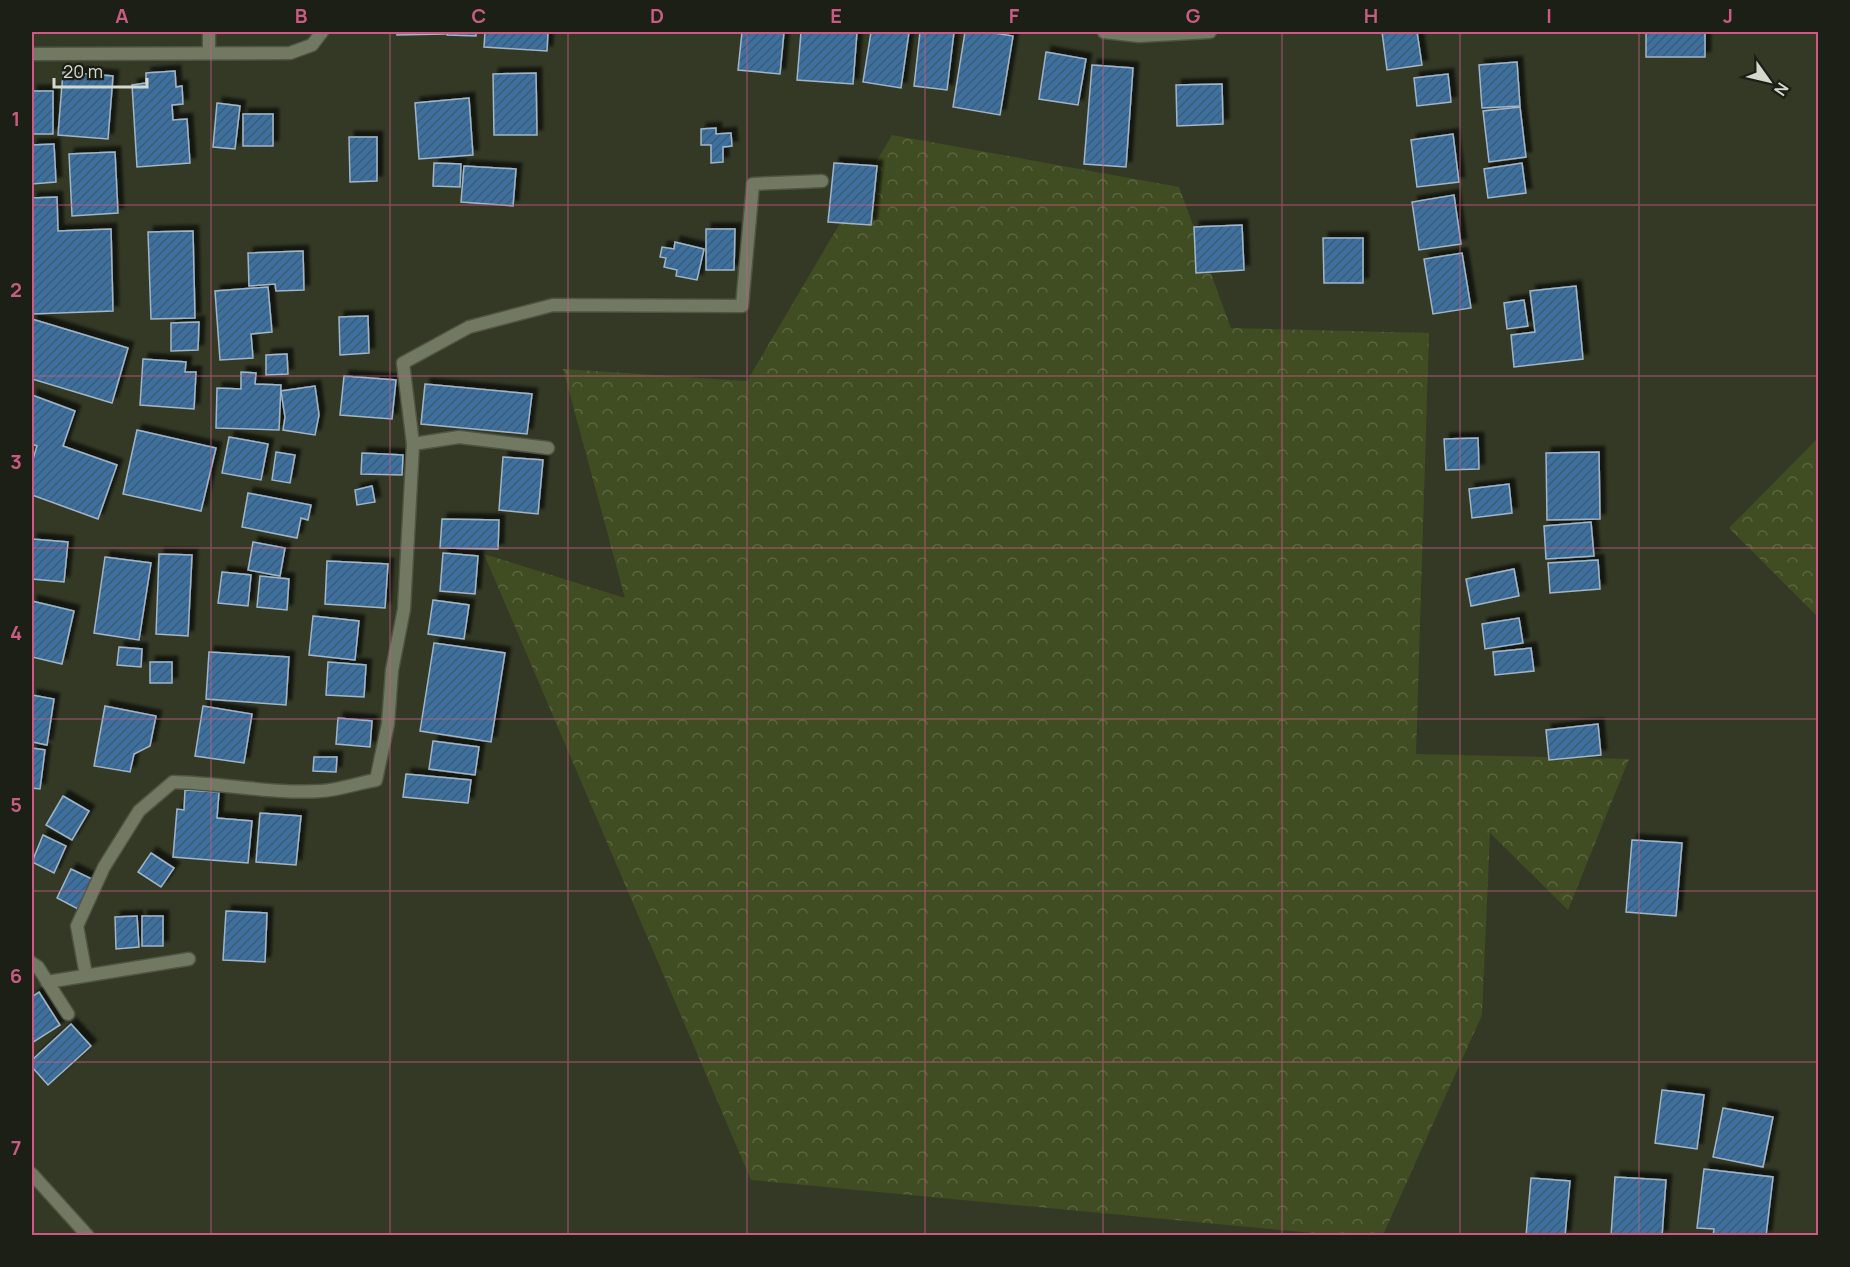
<svg xmlns="http://www.w3.org/2000/svg" width="1850" height="1267" viewBox="0 0 1850 1267" font-family="Manrope,sans-serif">
<defs>
<pattern id="forest-crowns" width="20" height="18" patternUnits="userSpaceOnUse" patternTransform="scale(1.5)"><rect width="20" height="18" fill="#404c21"/><path d="M2 6a3 3 0 1 1 6 0M12 15a3 3 0 1 1 6 0" fill="none" stroke="#5b6540"/></pattern>
<pattern id="building-hatch" width="6" height="6" patternUnits="userSpaceOnUse" patternTransform="scale(1.5)"><rect width="6" height="6" fill="#3d709f"/><path d="M-1 1l2-2M0 6l6-6M5 7l2-2" fill="none" stroke="#3e5b73"/></pattern>
<filter id="shadow"><feDropShadow dx="5.5" dy="-5.5" stdDeviation="1.5" flood-color="#0009"/></filter>
</defs>
<rect width="100%" height="100%" fill="#333925"/>
<g fill="url(#forest-crowns)">
<path d="M892,135L1179,187L1231,328L1429,333L1416,754L1629,759L1568,910L1490,833L1482,1015L1383,1235H1334L751,1180L484,554L625,598L563,369L747,381Z"/>
<path d="M1818,438V617L1729,528Z"/>
</g>
<g fill="url(#building-hatch)" stroke="#a2b5c8" stroke-width="1.5" filter="url(#shadow)">
<path d="M397,32H445V34L397,35Z"/>
<path d="M447,32H476V36L447,35Z"/>
<path d="M485,32H548L547,51L484,47Z"/>
<path d="M742,32H784L780,74L738,70Z"/>
<path d="M801,32H857L853,84L797,80Z"/>
<path d="M871,32H909L901,88L863,82Z"/>
<path d="M920,32H954L947,90L914,86Z"/>
<path d="M965,32H988L1013,36L1000,115L953,107Z"/>
<path d="M1382,32H1417L1422,65L1387,70Z"/>
<rect x="1646" y="32" width="59" height="25"/>
<path d="M1046,52L1086,59L1078,105L1039,99Z"/>
<path d="M1517,62L1520,106L1482,108L1479,65Z"/>
<path d="M1092,65L1133,68L1126,167L1084,164Z"/>
<path d="M175,71L176,87L182,86L183,104L172,105L173,120L187,119L190,163L137,167L132,85L146,83V73Z"/>
<path d="M63,72L113,76L108,139L58,135Z"/>
<path d="M536,73L537,135H494L493,74Z"/>
<path d="M1448,74L1451,102L1417,106L1414,78Z"/>
<path d="M1222,84L1223,124L1177,126L1176,85Z"/>
<rect x="32" y="91" width="21" height="43"/>
<path d="M469,98L473,155L419,159L415,103Z"/>
<path d="M217,103L240,106L235,149L213,147Z"/>
<path d="M1520,107L1526,157L1489,162L1483,111Z"/>
<rect x="243" y="114" width="30" height="32"/>
<path d="M716,128V134L731,133L732,146L723,147V162L711,163V145H701V129Z"/>
<path d="M1453,134L1459,182L1417,187L1411,140Z"/>
<path d="M349,137H377V181L350,182Z"/>
<path d="M54,144L56,182L32,184V145Z"/>
<path d="M115,152L118,213L72,216L69,154Z"/>
<path d="M434,163L461,164L460,187L433,186Z"/>
<path d="M834,163L877,166L871,225L828,222Z"/>
<path d="M1522,163L1526,193L1488,198L1484,169Z"/>
<path d="M464,166L516,169L513,206L461,202Z"/>
<path d="M1454,195L1461,244L1419,250L1412,202Z"/>
<path d="M57,197L58,231L111,229L113,311L32,314V198Z"/>
<path d="M1242,225L1244,270L1196,273L1194,227Z"/>
<path d="M706,229H735L734,270H706Z"/>
<path d="M193,231L195,318L151,319L148,232Z"/>
<path d="M1323,238H1363V283H1324Z"/>
<path d="M675,242L704,249L697,280L676,276L677,270L664,267L666,258L660,257L662,247L674,249Z"/>
<path d="M303,251L304,290L276,291L275,284L249,286L248,253Z"/>
<path d="M1462,253L1471,308L1433,314L1424,259Z"/>
<path d="M1576,286L1583,359L1514,367L1511,335L1535,332L1530,291Z"/>
<path d="M268,287L272,332L251,334L253,358L220,360L215,291Z"/>
<path d="M1524,300L1528,326L1507,329L1504,303Z"/>
<path d="M368,316L369,353L340,355L339,317Z"/>
<path d="M32,319L128,348L112,403L32,379Z"/>
<path d="M199,322L198,350L171,351V323Z"/>
<path d="M287,354L288,374L266,375V355Z"/>
<path d="M143,359L186,362L185,372H196L194,409L140,405Z"/>
<path d="M241,372L256,373L255,384L281,385L279,430L216,428L217,388L241,389Z"/>
<path d="M344,376L396,380L392,419L340,415Z"/>
<path d="M425,384L532,394L527,434L421,424Z"/>
<path d="M315,386L319,415L315,435L283,430L285,417L281,391Z"/>
<path d="M32,395L75,411L63,446L117,465L98,519L32,495V462L37,446L32,444Z"/>
<path d="M137,430L216,448L201,511L123,494Z"/>
<path d="M229,437L268,444L261,480L222,473Z"/>
<path d="M1478,438L1479,469L1446,470L1444,439Z"/>
<path d="M276,452L295,455L290,483L272,480Z"/>
<path d="M1599,452L1600,519L1547,520L1546,453Z"/>
<path d="M362,453L403,455L402,475L361,474Z"/>
<path d="M503,457L543,460L538,514L499,510Z"/>
<path d="M1509,484L1512,513L1472,518L1469,489Z"/>
<path d="M372,486L375,502L357,505L355,490Z"/>
<path d="M248,493L311,505L308,520L301,518L297,538L242,527Z"/>
<path d="M442,519L499,520L498,549L440,548Z"/>
<path d="M1591,522L1594,556L1546,559L1544,526Z"/>
<path d="M32,539L68,542L64,582L32,579Z"/>
<path d="M253,542L285,548L280,576L248,570Z"/>
<path d="M443,553L478,556L475,594L440,591Z"/>
<path d="M159,554L192,555L188,636L156,634Z"/>
<path d="M105,557L151,563L139,640L94,633Z"/>
<path d="M1598,560L1600,589L1550,593L1548,563Z"/>
<path d="M327,561L388,564L385,608L325,604Z"/>
<path d="M1514,569L1519,596L1471,606L1466,579Z"/>
<path d="M222,572L251,575L248,606L218,603Z"/>
<path d="M260,576L289,579L287,610L257,607Z"/>
<path d="M433,600L469,605L464,639L428,634Z"/>
<path d="M32,601L74,611L62,664L32,657Z"/>
<path d="M313,616L359,621L355,660L309,655Z"/>
<path d="M1519,618L1523,643L1485,649L1482,624Z"/>
<path d="M434,643L505,653L491,742L420,731Z"/>
<path d="M119,647L142,649L141,667L117,665Z"/>
<path d="M1531,648L1534,671L1495,675L1493,652Z"/>
<path d="M209,652L289,657L286,705L206,699Z"/>
<rect x="150" y="662" width="22" height="21"/>
<path d="M328,662L366,665L364,697L326,695Z"/>
<path d="M32,695L54,699L47,745L32,742Z"/>
<path d="M105,706L156,716L150,746L134,754L130,772L94,766Z"/>
<path d="M203,706L252,714L244,763L195,756Z"/>
<path d="M338,718L372,721L370,747L336,744Z"/>
<path d="M1598,724L1601,755L1549,760L1546,730Z"/>
<path d="M433,741L479,747L475,775L429,769Z"/>
<path d="M32,748L45,750L40,789L32,788Z"/>
<path d="M314,757H337L336,772L313,771Z"/>
<path d="M406,774L471,780L468,803L403,797Z"/>
<path d="M185,790L219,792L217,818L252,821L248,863L173,857L177,809L184,810Z"/>
<path d="M63,796L89,811L72,840L46,825Z"/>
<path d="M260,813L301,816L296,865L256,862Z"/>
<path d="M43,835L66,846L54,873L32,862Z"/>
<path d="M1632,840L1682,843L1676,916L1626,912Z"/>
<path d="M151,853L174,868L161,887L138,872Z"/>
<path d="M71,869L92,879L78,909L57,898Z"/>
<path d="M226,911L267,913L265,962L223,960Z"/>
<path d="M137,916L139,947L116,949L115,917Z"/>
<rect x="142" y="916" width="21" height="30"/>
<path d="M39,992L60,1025L32,1043V997Z"/>
<path d="M71,1024L91,1046L48,1085L32,1067V1060Z"/>
<path d="M1662,1090L1704,1095L1697,1149L1655,1143Z"/>
<path d="M1723,1108L1773,1117L1763,1167L1713,1157Z"/>
<path d="M1704,1169L1773,1177L1766,1236H1713L1714,1229L1697,1228Z"/>
<path d="M1615,1177L1666,1180L1662,1236H1611Z"/>
<path d="M1531,1178L1570,1181L1565,1236H1526Z"/>
</g>
<g fill="none" stroke-linecap="round" stroke-linejoin="round">
<defs>
<g id="minor">
<path d="M1104,32L1139,36L1210,32"/>
<path d="M209,53V32"/>
<path d="M32,54L290,53L312,45L322,32"/>
<path d="M413,444L403,363L469,327L553,305L742,306L753,184L822,181"/>
<path d="M32,963L38,967L68,1014"/>
<path d="M86,975L77,926L104,867L139,811L173,782C222,783 272,794 321,791C339,790 358,783 376,780L388,724L392,670L404,609L413,444L459,437L548,448"/>
<path d="M47,982L189,959"/>
<path d="M32,1174L88,1236"/>
</g>
</defs>
<use href="#minor" stroke="#4f5443" stroke-width="15"/>
<use href="#minor" stroke="#727963" stroke-width="12"/>
</g>
<path fill="none" stroke="#c95c83" stroke-width="1.5" stroke-opacity="0.55" d="M211,32V1236M390,32V1236M568,32V1236M747,32V1236M925,32V1236M1103,32V1236M1282,32V1236M1460,32V1236M1639,32V1236M32,205H1818M32,376H1818M32,548H1818M32,719H1818M32,891H1818M32,1062H1818"/>
<rect width="1850" height="1267" fill="none" stroke="#1c1f16" stroke-width="66"/>
<g transform="translate(1769 81) rotate(124)" stroke="#1c1f16" stroke-width="4.5" paint-order="stroke">
<path d="M0-4.5L10 22L0 15L-10 22Z" fill="#d5d9cd"/>
<text y="-9" font-size="16" font-weight="bold" text-anchor="middle" fill="#d5d9cd">N</text>
</g>
<path d="M54 78v9h93v-9" fill="none" stroke="#d5d9cd" stroke-width="3"/>
<text x="63" y="78" font-size="18" fill="#d5d9cd" stroke="#1c1f16" stroke-width="4.5" paint-order="stroke">20 m</text>
<rect x="33" y="33" width="1784" height="1201" fill="none" stroke="#c95c83" stroke-width="2"/>
<g font-size="20" text-anchor="middle" font-weight="bold" fill="#c95c83">
<text x="122" y="23">A</text>
<text x="301" y="23">B</text>
<text x="479" y="23">C</text>
<text x="657" y="23">D</text>
<text x="836" y="23">E</text>
<text x="1014" y="23">F</text>
<text x="1193" y="23">G</text>
<text x="1371" y="23">H</text>
<text x="1549" y="23">I</text>
<text x="1728" y="23">J</text>
<text x="16" y="126">1</text>
<text x="16" y="297">2</text>
<text x="16" y="469">3</text>
<text x="16" y="640">4</text>
<text x="16" y="812">5</text>
<text x="16" y="983">6</text>
<text x="16" y="1155">7</text>
</g>
</svg>
